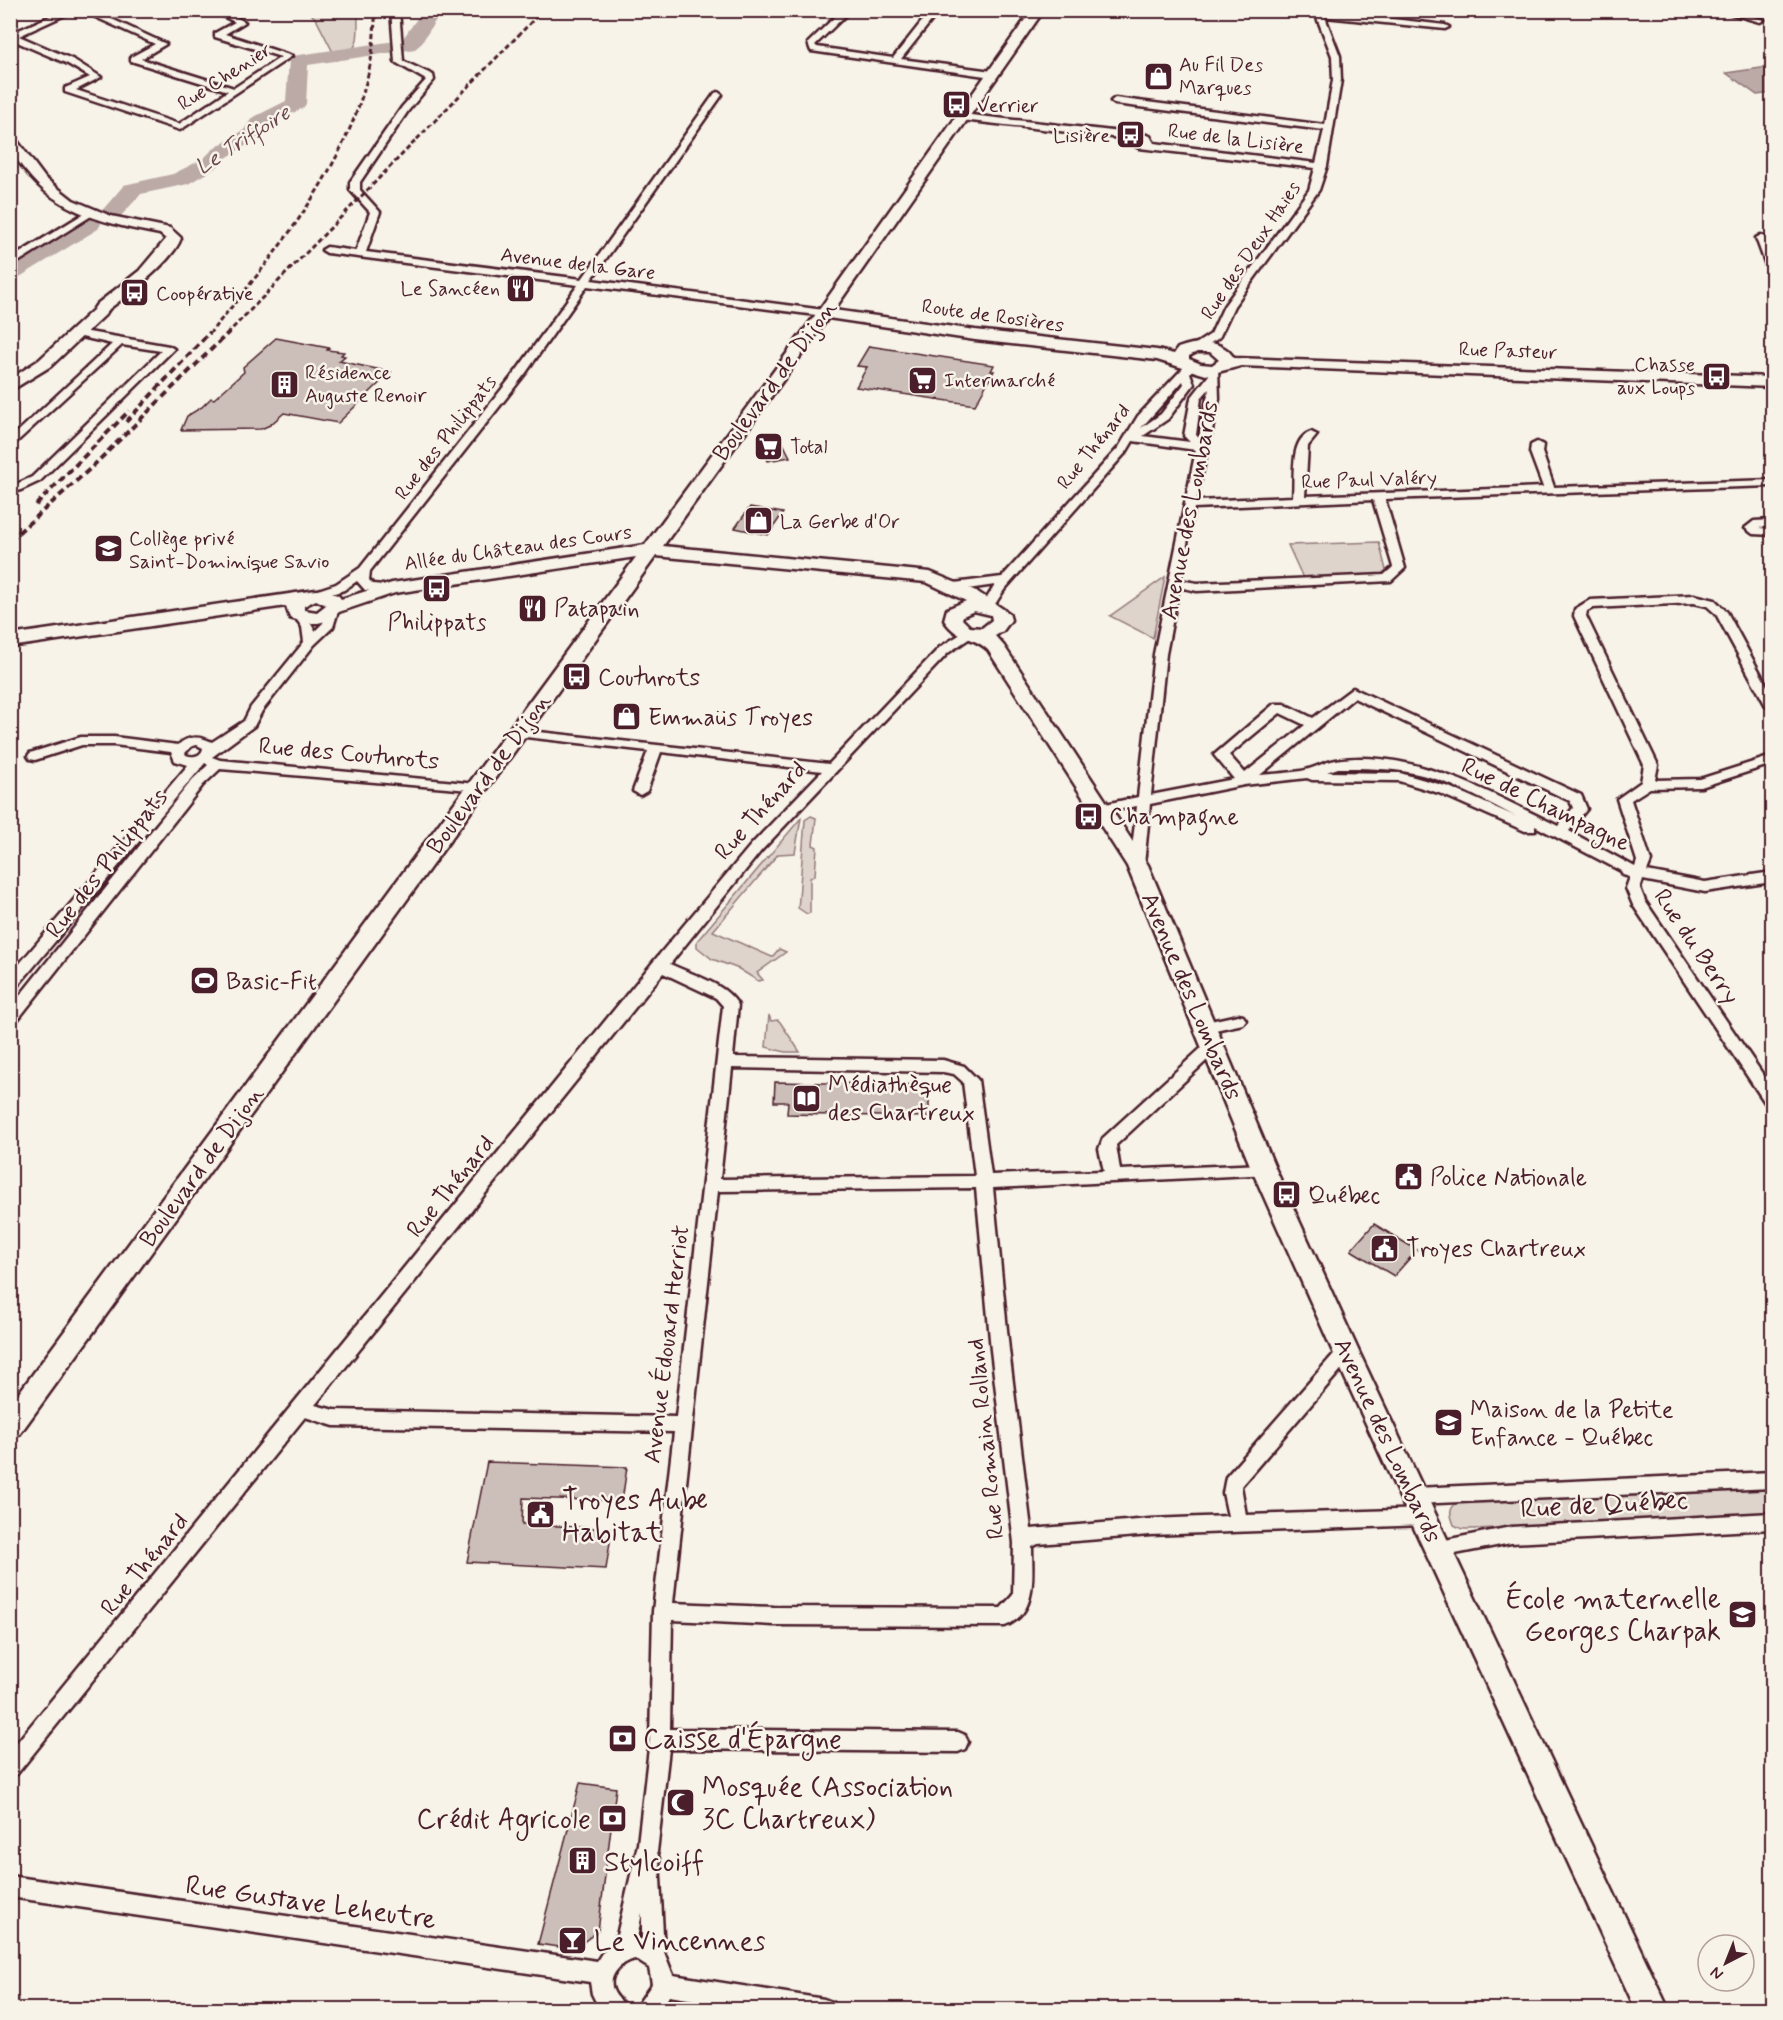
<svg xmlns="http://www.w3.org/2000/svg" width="1783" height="2020" viewBox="0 0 1783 2020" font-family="Mynerve,sans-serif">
<rect width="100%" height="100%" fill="#f7f3e8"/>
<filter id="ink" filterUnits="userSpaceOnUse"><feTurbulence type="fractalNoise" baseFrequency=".0167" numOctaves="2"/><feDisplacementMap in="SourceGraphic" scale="12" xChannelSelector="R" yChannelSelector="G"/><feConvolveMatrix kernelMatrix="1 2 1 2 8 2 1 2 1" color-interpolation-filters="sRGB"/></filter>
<g filter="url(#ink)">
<g fill="#ded4cc" stroke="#947a7c" stroke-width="1.5">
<path d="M308,11H358C357,37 363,48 337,60L316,19Z"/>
<path d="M1379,542L1386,570L1380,575L1303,578L1288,545Z"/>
<path d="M1165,577L1153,638L1110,616Z"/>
<path d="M811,816L816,818L813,845L817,847L815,875L810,878V913L807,914L798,908L799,898L805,820Z"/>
<path d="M801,818L795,853L778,854L713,931L772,957L779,949L786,952L757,973L763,980L758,981L739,969L712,959L697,947V941Z"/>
<path d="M769,1015L771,1021L778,1020L780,1022L800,1052H785L766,1047Z"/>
<path d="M1772,1485V1516L1473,1529H1462L1454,1525C1450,1514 1448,1509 1458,1502Z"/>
</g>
<path fill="#bcaaa7" stroke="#8e7275" stroke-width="1.5" d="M1768,67L1772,70V93L1757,95L1726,73Z"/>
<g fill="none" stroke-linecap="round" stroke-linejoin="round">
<g fill="#bcaaa7" fill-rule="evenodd">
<path d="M423,10H442L421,44L415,49L308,65L306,104L303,108L266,126L258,138L226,158L217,167L188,184L141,194L119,218L111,220L103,218L100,213L124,185L173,174L203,159L212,150L244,130L252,118L286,101L289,60L292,56L402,40Z"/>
<path d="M90,217L98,219L101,224L98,229L18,278L10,280V263L82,219Z"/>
</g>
</g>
<g fill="#ccbfb9" stroke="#4a1f2b" stroke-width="1.5">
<path d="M276,338L329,348L327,350L344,352L341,355L345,356L339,361L391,372L338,423L284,413L270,425L261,429L181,430L187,416L202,407L211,398L214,399L244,372L243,367Z"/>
<path d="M869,346L994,365L991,371H994L975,405L856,387L867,367L857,366Z"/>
<path d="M778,433L790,457L768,461L759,442L765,441L762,436Z"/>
<path d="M750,507L783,513L768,535L735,528Z"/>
<path d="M775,1082L929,1085V1117L787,1114L788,1102H774Z"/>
<path d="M1374,1224L1417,1250L1394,1276L1351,1250Z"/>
<path d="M487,1462L627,1467L622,1501L523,1498L522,1524L612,1529L606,1569L467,1562Z"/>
<path d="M580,1783L616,1788L598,1931L574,1949L538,1944Z"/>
</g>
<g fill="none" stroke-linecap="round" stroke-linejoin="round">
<defs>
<g id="street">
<path d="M64,10H76L19,36L74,60L101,77L76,90L179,124L228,91L131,61V57L155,44L80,10H92L166,44L141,59L234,88L281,57L215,37V33L235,22L210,10H222L245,22L225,34L292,56L180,130L65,92V88L90,77L68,64L10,39V34Z"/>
<path d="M391,10H399L403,61L433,75L434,80L408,111L360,182V190L380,212L366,252L582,279L715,93L718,92L722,95L591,280L824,310L829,313L824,316L587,286L525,374L370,571L369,580L373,584L383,585V591L365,590L357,581L344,590L316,599L312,598V592L336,584L360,568L517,370L578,285L327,253L322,250L327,247L356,251L370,212L350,190V182L402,107L426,80L395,62Z"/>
<path d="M842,10H851L815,45L817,47L893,58L931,10H940L901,59L992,71L996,74L992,77L811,51L808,43Z"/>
<path d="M1314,10L1445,25L1449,27L1445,29L1325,17L1340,56L1341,80L1327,166L1319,190L1234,306L1219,338L1200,349L1191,347L1211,334L1224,306L1309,190L1315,168L1139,148L1129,143V139L962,120L958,117L962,114L1147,135L1150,136L1154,143L1316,163L1324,130L1115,104L1111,101L1115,98L1325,125L1333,80L1332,56Z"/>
<path d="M1718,10H1733L1764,20L1760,22Z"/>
<path d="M88,211L96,213L10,267V259Z"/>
<path d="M1761,235C1772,241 1772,259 1772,271L1767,268L1756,238Z"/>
<path d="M77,330L169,346L174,349L40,481L10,495V487L32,477L161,351L122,345L10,448V439L112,344L73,335L72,333Z"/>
<path d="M1190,364L1195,367L1190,373L1194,384L1168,419L1143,436L1190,442L1184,436L1191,398L1209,375L1210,367H1218L1219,399L1196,501L1293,497C1295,477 1289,439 1311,432L1317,435L1308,446L1305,496L1543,487L1530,452L1531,445L1537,442L1543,445L1542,452L1554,487L1772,480V486L1385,499L1405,568L1391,581L1197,591L1179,587L1166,654L1151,795L1234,779L1214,755L1274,704H1284L1313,718L1353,688L1581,795L1587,809L1569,831L1635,867L1637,861L1617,799L1641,782L1644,765L1574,616L1575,609L1590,600L1694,595L1715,600L1727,612L1772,695V710L1766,706L1716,614L1707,606L1694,603L1593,608L1587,611L1586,616L1658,765L1655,780L1700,779L1772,756V764L1701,787L1650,788L1631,800L1651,861L1647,871L1705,882L1772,872V882L1705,892L1643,880L1640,888L1645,901L1772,1088V1106L1766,1104L1633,905L1626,888L1630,877L1623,875L1621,871L1535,826V831H1525L1439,793L1399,781L1312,780L1307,778L1244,785L1150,804L1144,865L1142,868H1132L1130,865L1137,806L1101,813L1094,809L1101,805L1138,797L1154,654L1196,450L1133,441L1127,451L1004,590L992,609L988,610L982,606L995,585L954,591L948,587L954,583L1002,577L1119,447L1138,416L1186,365ZM1183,381L1184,384L1161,414L1141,428ZM1209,389L1199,438L1196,435L1201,398ZM1373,500L1393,567L1384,575L1197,583L1180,580L1194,508ZM1354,698L1570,801L1573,808L1558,826C1492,794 1412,748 1336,760C1324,762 1313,769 1301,771C1288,773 1273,774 1260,775ZM1280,713L1305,725L1245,773L1229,755ZM1338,768C1363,768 1388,768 1413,773C1450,780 1484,801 1517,817L1449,787L1400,773L1327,772Z"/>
<path d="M1772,520V526L1759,528L1772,529V535L1753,534L1745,528L1754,521Z"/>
<path d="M332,607L338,611L333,627L314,645L262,711L254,726L212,757L220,760L477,784L484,788L482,791L220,769L203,785L15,1023L10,1024V1008L193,779L208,765L205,763L15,989L10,990V975L188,765L175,761L171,752L114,745H82L35,760L30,759L28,756L30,753L81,737H114L178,745C189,735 200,736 212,742L244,721L251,707L304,642L302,627L295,617L297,614H305L315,631L323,623L328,608ZM197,745L203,748C202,756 193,758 186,755L185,753L192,746Z"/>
<path d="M969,629L973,630L975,633L973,636L948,653L761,851L670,964C693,975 725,983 738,1005L733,1057L943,1060L964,1066L978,1080L991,1175L1104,1171L1099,1149L1103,1138L1208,1042H1218L1221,1046L1218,1050L1116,1145L1120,1170L1264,1164L1270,1166L1272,1170L1270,1174L993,1188L1009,1350L1031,1529L1150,1519L1228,1516L1223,1493L1226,1477L1340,1347L1346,1345L1352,1347L1355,1352L1352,1357L1241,1486L1246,1515L1425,1509L1432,1511L1434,1517L1432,1523L1425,1525L1150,1535L1038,1544L1032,1547C1032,1576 1038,1613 1005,1626L774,1625L672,1620L670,1729L958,1732L965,1735L968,1742L965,1749L958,1752L669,1749L657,1852L659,1859L664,1952L673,1975L824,1999L832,2002L835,2010H758L669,1996L661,2010H634L652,1984L649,1968L635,1959C622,1962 607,1975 613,1990C616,1998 624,2002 627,2010H600L592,1994L590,1982L10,1897V1876L597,1961L602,1953L615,1944L638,1844L650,1739L653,1611L674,1432L334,1426L305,1417L17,1774L10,1777V1751L654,961L751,845L822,771L661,752L647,791L640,795L633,791L648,751L517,736L512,735L510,732L512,729L829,764L940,647ZM663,973L716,998L723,1006L676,1417L334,1410L315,1405ZM732,1068L943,1072L954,1074L963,1082L975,1176L720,1179ZM976,1188L991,1350L1014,1543L1013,1595L1001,1608L774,1607L673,1603L718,1191ZM642,1913V1940L637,1938Z"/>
<path d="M1238,1015L1243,1016L1246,1020L1243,1024L1206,1032L1201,1031L1198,1027L1201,1023Z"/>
<path d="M1772,1472V1488L1415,1504L1409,1502L1406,1496L1409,1490L1415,1488Z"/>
<path d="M1772,1513V1529L1511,1543L1440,1557L1433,1555L1431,1549L1433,1543L1440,1541L1511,1527Z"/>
</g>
<g id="secondary">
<path d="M1032,10H1044L834,310L975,330L1157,350L1174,354L1178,348C1197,341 1222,338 1234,358L1772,377V387L1241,366L1206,375L1157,360L975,340L828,318L663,546L930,572L976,591L1009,613L1011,620L1003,631L995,636L1004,646L1148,865L1276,1170L1359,1352L1669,2010H1636L1333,1352L1252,1170L1127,866L988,650C971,634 959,642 944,620L947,609L966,601L926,582L656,556L19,1435L10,1438V1405L636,557L395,593L339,612L330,620L318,623H307L290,618L286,606L10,647V635L316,590L338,595L341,599L392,583L645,545L819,310ZM1197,352H1210L1219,360L1212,365L1201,364L1189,359V356ZM316,600L326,605L317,612L304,610V606ZM974,611L991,615L992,620L982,628L970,627L962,619L963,616Z"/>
<path d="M10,137L15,138L45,178L73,200L111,216L170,228L181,238C174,260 128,295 109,309L105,315L51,366L10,391V379L39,360L93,310L97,304L139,271L166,239L160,234C109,224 58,214 25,170C15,157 10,154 10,137Z"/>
</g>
</defs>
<use href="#street" stroke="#4a1f2b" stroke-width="5"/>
<use href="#secondary" stroke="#4a1f2b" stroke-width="5"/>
<use href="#street" fill="#f7f3e8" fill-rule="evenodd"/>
<use href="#secondary" fill="#f7f3e8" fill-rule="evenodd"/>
<g stroke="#4a1f2b" stroke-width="3" stroke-dasharray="5 3" stroke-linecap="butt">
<path d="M209,334C272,259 351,163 370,65C374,47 374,28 376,10"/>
<path d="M227,334L543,10"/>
</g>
<g stroke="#4a1f2b" stroke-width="4" stroke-dasharray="7 4" stroke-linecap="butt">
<path d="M126,422L210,332"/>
<path d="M36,505L129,411"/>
<path d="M10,540L92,467L229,332"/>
</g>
</g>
</g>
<defs>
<symbol id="shop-square" viewBox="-11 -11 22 22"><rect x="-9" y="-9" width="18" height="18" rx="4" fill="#4a1f2b" stroke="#f7f3e8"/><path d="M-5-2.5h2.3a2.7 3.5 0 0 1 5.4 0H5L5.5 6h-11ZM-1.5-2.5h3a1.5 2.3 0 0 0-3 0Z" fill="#fff"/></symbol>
<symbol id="bus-square" viewBox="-11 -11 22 22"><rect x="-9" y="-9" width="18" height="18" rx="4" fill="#4a1f2b" stroke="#f7f3e8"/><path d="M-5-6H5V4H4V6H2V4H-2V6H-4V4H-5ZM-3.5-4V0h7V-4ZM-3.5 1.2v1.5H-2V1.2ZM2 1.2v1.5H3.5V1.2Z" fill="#fff"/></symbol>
<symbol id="restaurant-square" viewBox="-11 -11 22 22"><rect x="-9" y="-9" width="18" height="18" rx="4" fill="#4a1f2b" stroke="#f7f3e8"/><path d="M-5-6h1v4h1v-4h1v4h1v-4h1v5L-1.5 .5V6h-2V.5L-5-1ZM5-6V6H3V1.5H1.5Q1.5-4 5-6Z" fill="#fff"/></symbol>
<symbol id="supermarket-square" viewBox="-11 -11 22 22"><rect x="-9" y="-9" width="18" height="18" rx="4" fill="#4a1f2b" stroke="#f7f3e8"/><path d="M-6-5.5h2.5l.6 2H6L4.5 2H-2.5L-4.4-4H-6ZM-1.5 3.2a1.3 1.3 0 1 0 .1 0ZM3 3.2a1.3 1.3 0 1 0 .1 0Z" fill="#fff"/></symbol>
<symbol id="building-square" viewBox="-11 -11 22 22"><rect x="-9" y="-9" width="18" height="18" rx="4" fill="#4a1f2b" stroke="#f7f3e8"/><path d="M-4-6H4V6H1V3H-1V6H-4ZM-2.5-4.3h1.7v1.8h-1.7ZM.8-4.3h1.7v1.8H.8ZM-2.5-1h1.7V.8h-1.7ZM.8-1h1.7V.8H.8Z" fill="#fff"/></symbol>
<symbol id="school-square" viewBox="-11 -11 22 22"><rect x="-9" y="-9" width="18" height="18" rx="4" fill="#4a1f2b" stroke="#f7f3e8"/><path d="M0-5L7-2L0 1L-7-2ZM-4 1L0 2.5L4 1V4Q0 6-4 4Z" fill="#fff"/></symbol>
<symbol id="stadium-square" viewBox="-11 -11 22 22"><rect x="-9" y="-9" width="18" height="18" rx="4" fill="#4a1f2b" stroke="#f7f3e8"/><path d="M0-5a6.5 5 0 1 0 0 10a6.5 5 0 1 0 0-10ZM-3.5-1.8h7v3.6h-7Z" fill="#fff"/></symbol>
<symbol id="library-square" viewBox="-11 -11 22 22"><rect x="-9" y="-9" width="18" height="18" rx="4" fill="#4a1f2b" stroke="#f7f3e8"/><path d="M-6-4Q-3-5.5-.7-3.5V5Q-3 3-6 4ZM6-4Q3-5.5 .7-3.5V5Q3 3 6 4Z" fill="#fff"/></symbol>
<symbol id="civic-square" viewBox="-11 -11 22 22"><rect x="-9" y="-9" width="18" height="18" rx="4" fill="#4a1f2b" stroke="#f7f3e8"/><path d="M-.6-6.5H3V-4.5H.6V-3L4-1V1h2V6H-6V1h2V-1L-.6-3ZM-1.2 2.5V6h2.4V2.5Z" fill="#fff"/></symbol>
<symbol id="bank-square" viewBox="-11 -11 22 22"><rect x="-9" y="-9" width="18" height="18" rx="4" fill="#4a1f2b" stroke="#f7f3e8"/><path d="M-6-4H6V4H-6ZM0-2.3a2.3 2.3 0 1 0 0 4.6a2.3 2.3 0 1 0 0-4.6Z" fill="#fff"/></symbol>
<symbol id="mosque-square" viewBox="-11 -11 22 22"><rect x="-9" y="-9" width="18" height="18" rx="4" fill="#4a1f2b" stroke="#f7f3e8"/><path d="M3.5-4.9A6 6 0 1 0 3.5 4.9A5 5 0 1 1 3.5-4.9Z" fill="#fff"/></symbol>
<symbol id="bar-square" viewBox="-11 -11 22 22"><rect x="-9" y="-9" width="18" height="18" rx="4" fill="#4a1f2b" stroke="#f7f3e8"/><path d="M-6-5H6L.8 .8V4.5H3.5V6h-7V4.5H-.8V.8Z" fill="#fff"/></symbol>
</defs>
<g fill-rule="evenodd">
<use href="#shop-square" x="1142" y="60" width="33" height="33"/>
<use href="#bus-square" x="940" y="88" width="33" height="33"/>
<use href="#bus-square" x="1114" y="118" width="33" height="33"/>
<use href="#restaurant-square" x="504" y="272" width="33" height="33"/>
<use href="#bus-square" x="118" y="276" width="33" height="33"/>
<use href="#bus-square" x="1700" y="360" width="33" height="33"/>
<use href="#supermarket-square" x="906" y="364" width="33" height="33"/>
<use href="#building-square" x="268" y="368" width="33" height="33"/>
<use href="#supermarket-square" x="752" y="430" width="33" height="33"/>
<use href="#shop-square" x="742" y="504" width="33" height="33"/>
<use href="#school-square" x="92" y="532" width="33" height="33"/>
<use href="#bus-square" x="420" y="572" width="33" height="33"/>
<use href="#restaurant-square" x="516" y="592" width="33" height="33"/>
<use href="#bus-square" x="560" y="660" width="33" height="33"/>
<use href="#shop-square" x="610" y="700" width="33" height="33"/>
<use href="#bus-square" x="1072" y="800" width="33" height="33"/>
<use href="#stadium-square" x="188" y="964" width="33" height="33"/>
<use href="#library-square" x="790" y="1082" width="33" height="33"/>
<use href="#civic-square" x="1392" y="1160" width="33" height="33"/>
<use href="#bus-square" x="1270" y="1178" width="33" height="33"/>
<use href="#civic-square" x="1368" y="1232" width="33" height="33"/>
<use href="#school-square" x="1432" y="1406" width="33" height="33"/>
<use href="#civic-square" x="524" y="1498" width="33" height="33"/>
<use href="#school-square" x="1726" y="1598" width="33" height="33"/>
<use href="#bank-square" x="606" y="1722" width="33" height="33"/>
<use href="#mosque-square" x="664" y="1786" width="33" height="33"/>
<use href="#bank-square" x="596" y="1802" width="33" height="33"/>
<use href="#building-square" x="566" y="1844" width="33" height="33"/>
<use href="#bar-square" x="556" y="1924" width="33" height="33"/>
</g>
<g text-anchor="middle" stroke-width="5" stroke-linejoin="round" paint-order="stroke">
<g font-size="20" fill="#4a1f2b" stroke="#f7f3e8" text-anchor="start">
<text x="1179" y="71">Au Fil Des<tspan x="1179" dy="23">Marques</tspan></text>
<text x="977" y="112">Verrier</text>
<text x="1110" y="142" text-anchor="end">Lisière</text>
<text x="500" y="295" text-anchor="end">Le Sancéen</text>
<text x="156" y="300">Coopérative</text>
<text x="1695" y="371" text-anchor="end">Chasse<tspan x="1695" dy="23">aux Loups</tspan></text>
<text x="305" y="379">Résidence<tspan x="305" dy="23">Auguste Renoir</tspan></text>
<text x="944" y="387">Intermarché</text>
<text x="790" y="453">Total</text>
<text x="780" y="528">La Gerbe d'Or</text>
<text x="129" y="545">Collège privé<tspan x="129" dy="23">Saint-Dominique Savio</tspan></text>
</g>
<g font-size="20" fill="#4a1f2b" stroke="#f7f3e8">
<text transform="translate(224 76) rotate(-33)" y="7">Rue Chenier</text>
<text transform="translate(1236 138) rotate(7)" y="7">Rue de la Lisière</text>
<text transform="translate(1250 250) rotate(-56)" y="7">Rue des Deux Haies</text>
<text transform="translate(578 263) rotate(7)" y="7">Avenue de la Gare</text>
<text transform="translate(993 315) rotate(8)" y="7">Route de Rosières</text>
<text transform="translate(1508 350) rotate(2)" y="7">Rue Pasteur</text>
<text transform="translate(445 437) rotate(-52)" y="7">Rue des Philippats</text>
<text transform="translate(1093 446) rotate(-51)" y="7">Rue Thénard</text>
<text transform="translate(1369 479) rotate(-2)" y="7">Rue Paul Valéry</text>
<text transform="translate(518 547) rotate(-8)" y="7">Allée du Château des Cours</text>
</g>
<g font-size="22" font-style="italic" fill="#6c4950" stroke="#f7f3e8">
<text transform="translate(242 139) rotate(-33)" y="8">Le Triffoire</text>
</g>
<g font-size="24" fill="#4a1f2b" stroke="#f7f3e8">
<text transform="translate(774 380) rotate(-54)" y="8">Boulevard de Dijon</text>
<text transform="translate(1189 510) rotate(-79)" y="8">Avenue des Lombards</text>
<text transform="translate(349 753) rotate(5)" y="8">Rue des Couturots</text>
<text transform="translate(488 773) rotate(-54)" y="8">Boulevard de Dijon</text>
<text transform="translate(1546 804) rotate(26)" y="8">Rue de Champagne</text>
<text transform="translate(760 810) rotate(-48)" y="8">Rue Thénard</text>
<text transform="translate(106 863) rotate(-52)" y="8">Rue des Philippats</text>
<text transform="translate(1697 946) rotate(56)" y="8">Rue du Berry</text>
<text transform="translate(1192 996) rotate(67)" y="8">Avenue des Lombards</text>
<text transform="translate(201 1166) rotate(-54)" y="8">Boulevard de Dijon</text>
<text transform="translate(450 1186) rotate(-51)" y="8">Rue Thénard</text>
<text transform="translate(666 1344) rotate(-83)" y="8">Avenue Édouard Herriot</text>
<text transform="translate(985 1439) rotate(-96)" y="8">Rue Romain Rolland</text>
<text transform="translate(1388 1440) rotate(65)" y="8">Avenue des Lombards</text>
<text transform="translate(144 1564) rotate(-51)" y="8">Rue Thénard</text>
</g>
<g font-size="24" fill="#4a1f2b" stroke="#f7f3e8" text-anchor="start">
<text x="554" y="616">Patapain</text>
<text x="437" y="630" text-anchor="middle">Philippats</text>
<text x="598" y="685">Couturots</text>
<text x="648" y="725">Emmaüs Troyes</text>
<text x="1109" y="824">Champagne</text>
<text x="226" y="989">Basic-Fit</text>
<text x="828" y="1092">Médiathèque<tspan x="828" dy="28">des Chartreux</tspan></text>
<text x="1430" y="1185">Police Nationale</text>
<text x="1308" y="1203">Québec</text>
<text x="1406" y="1256">Troyes Chartreux</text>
<text x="1470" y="1417">Maison de la Petite<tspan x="1470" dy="28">Enfance - Québec</tspan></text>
</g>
<g font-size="28" fill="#4a1f2b" stroke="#f7f3e8" text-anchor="start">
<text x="562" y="1509">Troyes Aube<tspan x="562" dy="32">Habitat</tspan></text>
<text x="1721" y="1608" text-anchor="end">École maternelle<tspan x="1721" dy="32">Georges Charpak</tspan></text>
<text x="643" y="1748">Caisse d'Épargne</text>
<text x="702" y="1796">Mosquée (Association<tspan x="702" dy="32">3C Chartreux)</tspan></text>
<text x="591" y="1828" text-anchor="end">Crédit Agricole</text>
<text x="604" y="1871">Stylcoiff</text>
<text x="594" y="1950">Le Vincennes</text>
</g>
<g font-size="28" fill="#4a1f2b" stroke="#f7f3e8">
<text transform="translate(1604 1503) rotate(-3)" y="10">Rue de Québec</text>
<text transform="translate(311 1901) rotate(8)" y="10">Rue Gustave Leheutre</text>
</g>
</g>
<rect width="1783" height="2020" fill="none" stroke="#f7f3e8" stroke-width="36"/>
<rect x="18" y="18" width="1747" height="1984" fill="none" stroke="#4a1f2b" stroke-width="2" filter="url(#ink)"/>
<g transform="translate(1726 1963) rotate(222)"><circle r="28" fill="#f7f3e8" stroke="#b29e9c" stroke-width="1.5"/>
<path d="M0-4.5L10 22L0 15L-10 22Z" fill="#4a1f2b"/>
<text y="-9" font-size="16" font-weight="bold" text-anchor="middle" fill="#4a1f2b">N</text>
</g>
</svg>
